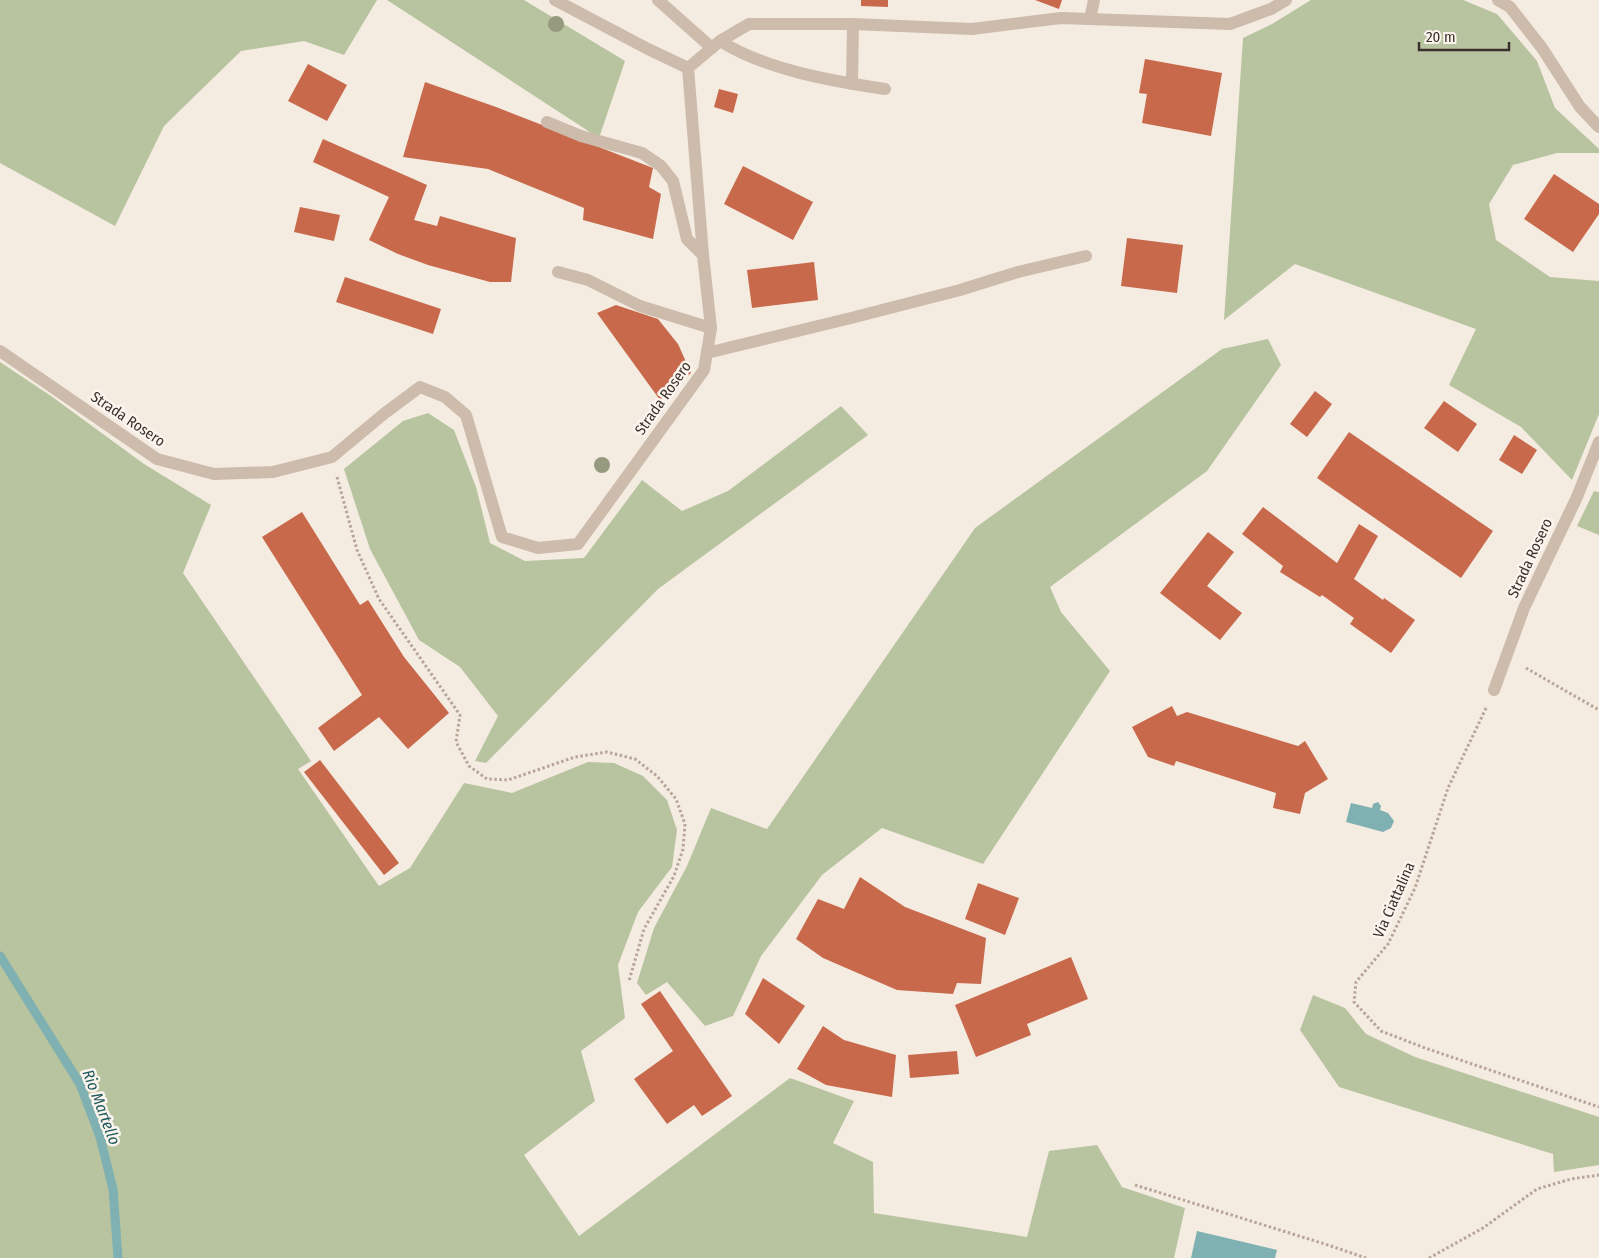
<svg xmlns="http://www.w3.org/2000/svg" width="1599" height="1258" viewBox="0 0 1599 1258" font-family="'Fira Sans Condensed',sans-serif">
<rect width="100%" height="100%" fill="#f4ebe1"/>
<g fill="#b8c4a0">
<path d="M0,0H377L344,55L304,41L241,51L164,126L115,226L0,163Z"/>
<path d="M387,0H524L625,61L599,138Z"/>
<path d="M1311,0H1463L1497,14L1537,61L1555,108L1599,149V153H1557L1513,165L1489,204L1496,240L1550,277L1599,281V414L1572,480L1521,427L1449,385L1476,329L1295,264L1224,320L1243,38L1272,24Z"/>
<path d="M1268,339L1281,365L1207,471L1050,587L1061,612L1110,671L983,864L882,828L822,875L761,956L733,1016L705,1026L667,982L646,995L637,983L654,928L687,866L711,808L767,829L975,528L1222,349Z"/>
<path d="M0,362L51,396L144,464L211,505L183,573L311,761L298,769L379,886L410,868L464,783L512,793L588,762L614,763L643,776L667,800L677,830L672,867L638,912L618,965L625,1018L581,1051L595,1101L524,1155L579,1236L790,1078L854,1101L833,1143L873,1162L874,1213L1027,1237L1049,1151L1097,1145L1122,1187L1185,1208L1174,1258H0Z"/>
<path d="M841,406L868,435L658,589L486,763L475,761L498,716L460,667L419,640L370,549L344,469L403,421L428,413L454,430L476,487L490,543L525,561L584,558L642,480L682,511L728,491Z"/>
<path d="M1594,491L1599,492V535L1577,526Z"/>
<path d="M1313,995L1345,1008L1366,1034L1415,1057L1599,1117V1165L1554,1172L1553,1154L1339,1087L1300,1030Z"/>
</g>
<g fill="#7fb0b2">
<path d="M1378,802L1381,806L1380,810L1388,813L1394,821L1391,828L1383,832L1346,822L1351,803L1372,808L1373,804Z"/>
<path d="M1197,1231L1277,1250L1275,1258H1191Z"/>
</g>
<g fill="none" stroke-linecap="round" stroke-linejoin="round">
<path stroke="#7fb0b2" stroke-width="9" d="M0,956L80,1084L100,1137L113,1189L118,1258"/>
</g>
<g fill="#c8694b">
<path d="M861,0H888V7L861,6Z"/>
<path d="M1035,0H1062L1059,9Z"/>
<path d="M1145,59L1222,73L1211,136L1142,123L1147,94L1139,93Z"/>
<path d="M308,64L347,85L327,121L288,101Z"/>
<path d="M425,82L496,107L653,168L649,187L661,194L653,239L583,220L584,208L488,169L403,157Z"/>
<path d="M719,89L738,94L733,113L714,107Z"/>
<path d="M323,139L427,185L414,220L437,226L440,216L516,238L511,282H490L428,265L398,254L369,240L389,197L313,162Z"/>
<path d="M743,166L813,202L793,240L724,204Z"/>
<path d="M1554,174L1599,204V214L1573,252L1524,219Z"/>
<path d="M300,207L340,215L334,241L294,232Z"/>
<path d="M1127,238L1183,245L1177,293L1121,286Z"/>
<path d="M814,262L818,300L752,308L747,270Z"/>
<path d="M345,277L441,309L433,334L336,302Z"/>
<path d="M616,305L658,319L678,344L691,373L660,400L597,313Z"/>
<path d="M1315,391L1332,404L1307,437L1290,424Z"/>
<path d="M1444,401L1477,424L1458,452L1424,428Z"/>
<path d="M1349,432L1493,531L1461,578L1317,478Z"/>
<path d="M1514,435L1537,450L1522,474L1499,460Z"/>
<path d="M1263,507L1337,563L1359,524L1378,536L1354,579L1383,600L1384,598L1415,620L1391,653L1350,624L1354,618L1322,595L1320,597L1280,572L1283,566L1242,534Z"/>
<path d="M302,512L360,605L368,600L404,657L449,713L408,749L379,717L334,751L318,728L362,695L262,537Z"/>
<path d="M1208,532L1234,552L1207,586L1242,613L1220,640L1160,593Z"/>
<path d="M1172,706L1177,716L1187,712L1298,746L1305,741L1328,779L1305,793L1300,814L1273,808L1276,793L1176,761L1174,766L1148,757L1132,727Z"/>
<path d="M320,760L399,863L384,875L304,772Z"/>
<path d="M860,877L905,907L986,938L981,984L957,983L953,994L897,990L823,958L796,939L818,899L844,909Z"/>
<path d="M978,883L1019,898L1005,935L965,919Z"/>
<path d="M1071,957L1088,999L1027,1024L1031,1035L976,1057L955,1005Z"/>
<path d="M763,978L805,1006L779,1044L745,1014Z"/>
<path d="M660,991L732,1096L702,1116L694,1105L667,1124L634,1079L673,1051L641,1004Z"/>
<path d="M823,1026L844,1040L896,1055L892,1097L826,1085L797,1069Z"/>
<path d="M957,1051L959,1074L910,1078L908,1055Z"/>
</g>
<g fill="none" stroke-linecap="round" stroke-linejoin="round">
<g stroke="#b9a596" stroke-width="3" stroke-dasharray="2.5 2.5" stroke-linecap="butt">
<path d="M337,477L357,550L379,599L460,715L456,742L469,766L487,779L508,780L575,757L607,752L635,759L657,776L676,799L685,824L683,849L674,876L644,929L629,981"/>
<path d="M1526,668L1599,710"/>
<path d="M1486,708L1448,788L1415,888L1388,944L1356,982L1354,1002L1381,1031L1425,1048L1599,1107"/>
<path d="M1135,1185L1328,1245L1366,1258"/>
<path d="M1429,1258L1483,1228L1537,1189L1571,1179L1599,1175"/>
</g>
<g stroke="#cdbbac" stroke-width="12">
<path d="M658,0L712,48"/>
<path d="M1090,19L1094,0"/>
<path d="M720,41C766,70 832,81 885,89"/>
<path d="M852,84L853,24"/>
<path d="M547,122L581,136L642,153L661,166L673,181L687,239L703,255"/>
<path d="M558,272L588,280L640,306L711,328"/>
<path d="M707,353L851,318L960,290L1018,272L1086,256"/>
</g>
<g stroke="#cdbbac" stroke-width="12">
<path d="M555,0L648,49L688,68"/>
<path d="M1498,0L1510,7L1542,48L1580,107L1599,127"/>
<path d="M688,68L720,41L749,24H853L972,29L1061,18L1230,24L1271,9L1286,0"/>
<path d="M0,351L157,459L214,474L273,472L332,457L385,413L420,387L445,397L466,415L502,537L538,548L578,544L704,370L711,328L703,255L688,68"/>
<path d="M1494,690L1524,608L1577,497L1599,442"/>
</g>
</g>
<g fill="#969b7f">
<circle cx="556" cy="24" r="8"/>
<circle cx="602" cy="465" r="8"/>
</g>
<g text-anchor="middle" stroke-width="5" stroke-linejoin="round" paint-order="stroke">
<g font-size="15" fill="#3b302b" stroke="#fbf5ee">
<text transform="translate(663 398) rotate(-55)" y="5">Strada Rosero</text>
<text transform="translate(128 419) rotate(34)" y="5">Strada Rosero</text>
<text transform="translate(1530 558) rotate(-65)" y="5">Strada Rosero</text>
<text transform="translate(1394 900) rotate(-66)" y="5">Via Ciattalina</text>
</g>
<g font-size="16" font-style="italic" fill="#1f5a5e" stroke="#fbf5ee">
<text transform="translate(102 1107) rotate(69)" y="6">Rio Martello</text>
</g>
</g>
<path d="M1419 42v8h90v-8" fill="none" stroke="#3b302b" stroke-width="2.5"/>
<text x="1426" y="42" font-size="15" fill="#3b302b" stroke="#fbf5ee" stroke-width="4" paint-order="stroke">20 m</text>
</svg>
